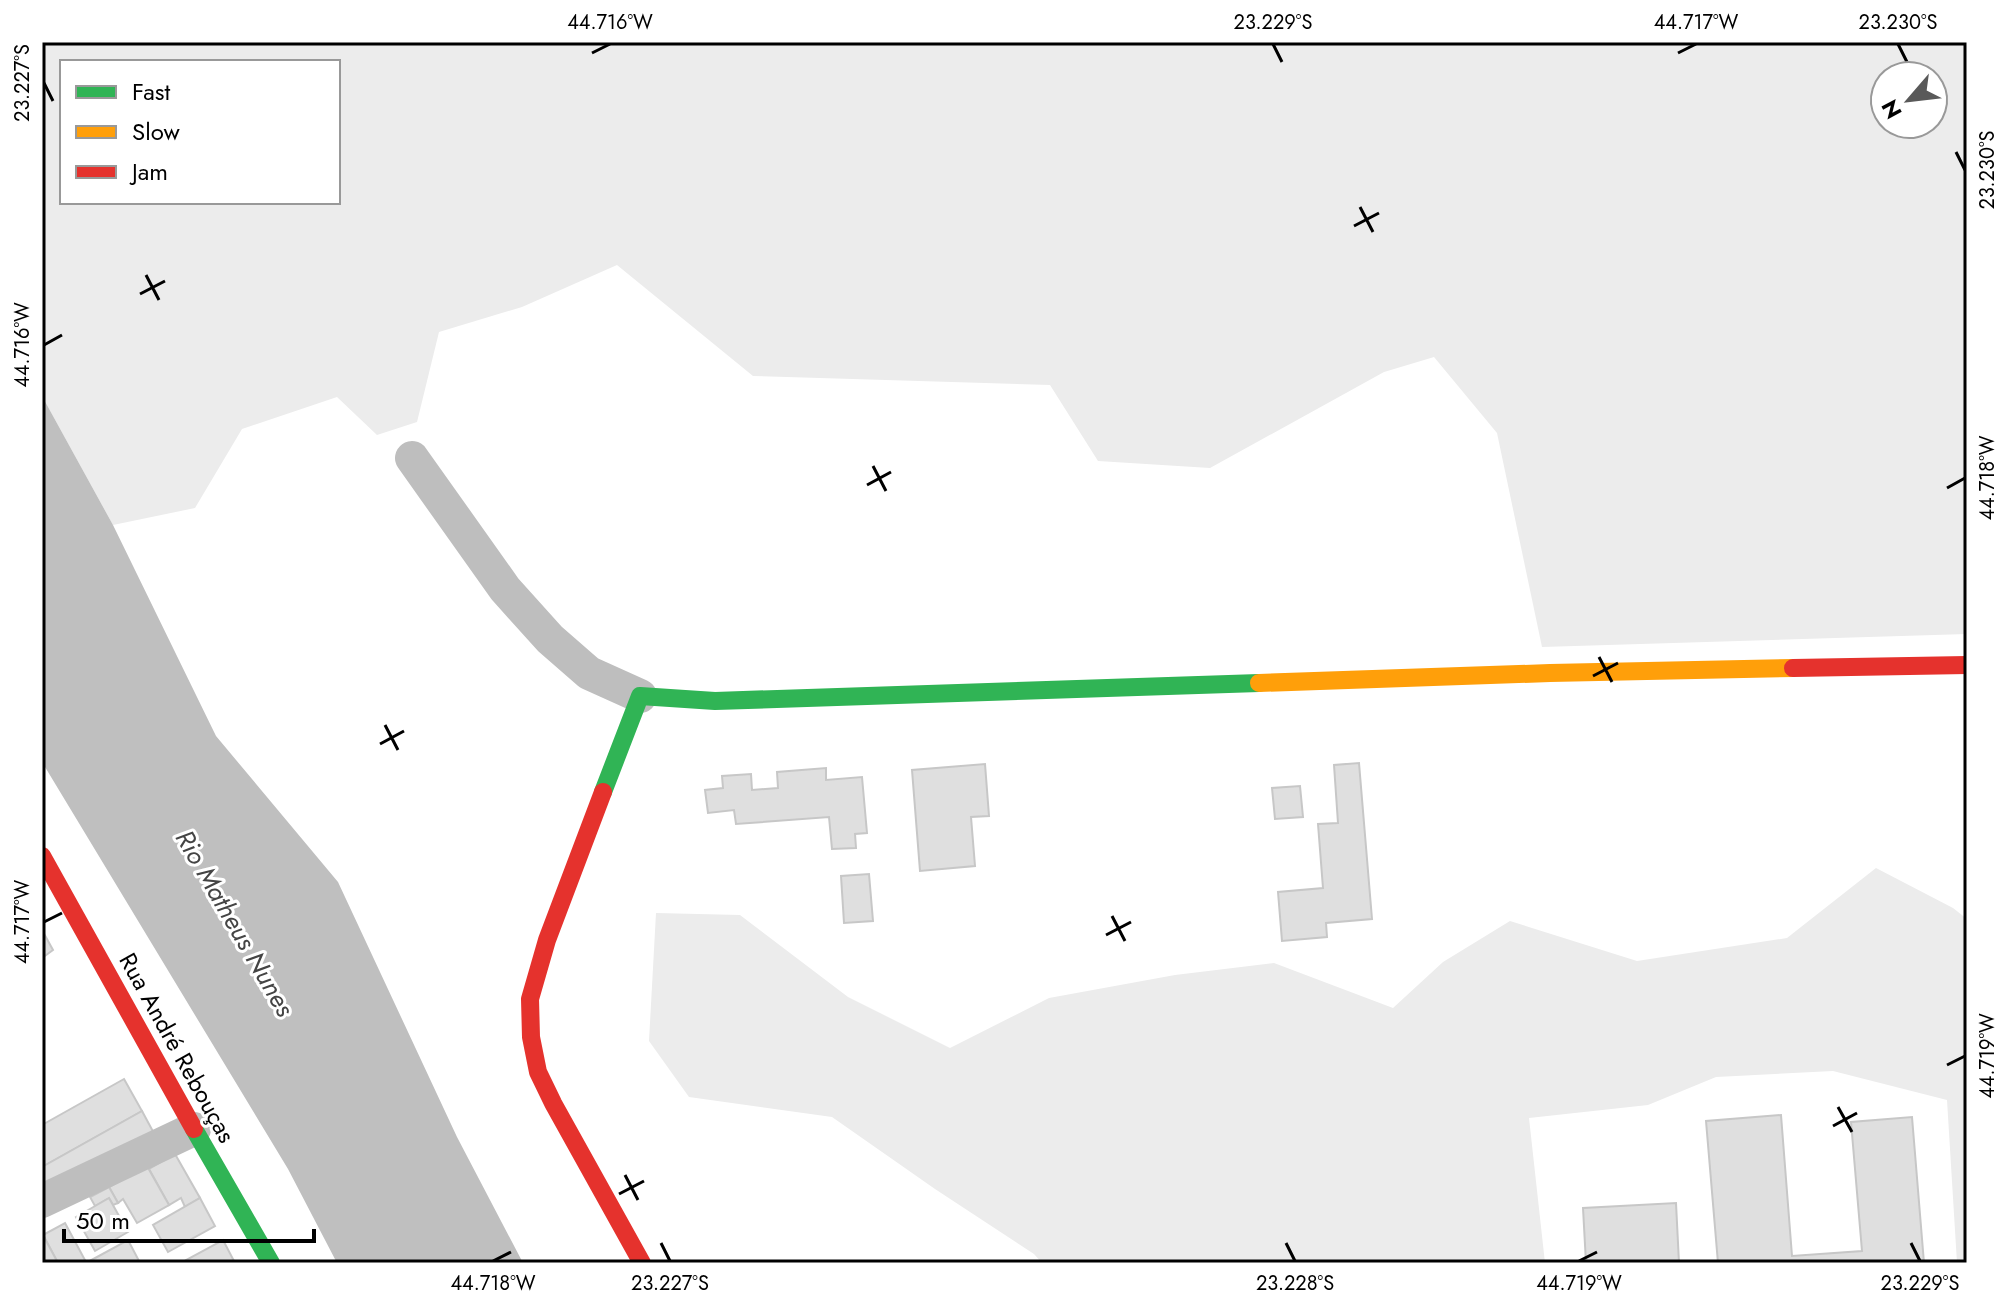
<svg xmlns="http://www.w3.org/2000/svg" width="2009" height="1305" viewBox="0 0 2009 1305" font-family="Jost,sans-serif">
<rect width="100%" height="100%" fill="#fff"/>
<g fill="#ececec" fill-rule="evenodd">
<path d="M42,42H1967V634L1542,647L1497,433L1434,357L1384,372L1210,468L1098,461L1050,385L753,376L617,265L522,307L439,332L417,422L377,435L337,397L242,429L195,508L113,525L42,396ZM62,62H338V202H62ZM1885,76H1933V124H1885Z"/>
<path d="M1876,868L1953,908L1967,919V1263H1957L1947,1100L1833,1071L1716,1077L1648,1105L1529,1118L1545,1263H1042L1034,1254L935,1189L832,1117L689,1097L649,1041L656,913L740,915L848,997L950,1048L1049,998L1175,975L1274,963L1393,1008L1443,962L1510,921L1637,961L1787,938Z"/>
</g>
<path fill="#bfbfbf" d="M42,396L113,525L216,736L338,882L457,1137L523,1263H337L288,1169L42,762Z"/>
<g fill="#dfdfdf" stroke="#c7c7c7" stroke-width="2">
<path d="M1359,763L1372,919L1326,923L1327,937L1282,941L1278,892L1323,888L1318,824L1338,823L1334,765Z"/>
<path d="M985,764L989,816L971,817L975,866L920,871L912,770Z"/>
<path d="M826,768V780L862,777L867,833L855,834L856,848L832,849L829,817L736,824L734,810L708,813L705,790L723,788L722,776L751,774L752,790L778,788L777,772Z"/>
<path d="M1300,786L1303,817L1275,819L1272,788Z"/>
<path d="M869,874L873,921L844,923L841,876Z"/>
<path d="M42,930L53,950L42,958Z"/>
<path d="M124,1079L142,1111L42,1167V1125Z"/>
<path d="M142,1111L156,1137L42,1192V1167Z"/>
<path d="M1781,1115L1792,1256L1862,1251L1851,1122L1912,1117L1924,1263H1718L1706,1121Z"/>
<path d="M175,1154L200,1198L185,1207L181,1198L169,1205L149,1169Z"/>
<path d="M147,1166L169,1205L137,1223L123,1199L118,1203L109,1187Z"/>
<path d="M109,1187L118,1203L113,1205L109,1198L95,1206L90,1197Z"/>
<path d="M109,1198L128,1232L95,1251L76,1217Z"/>
<path d="M200,1198L215,1226L168,1252L153,1225Z"/>
<path d="M1676,1203L1679,1263H1586L1583,1208Z"/>
<path d="M65,1223L86,1262V1263H58L43,1235Z"/>
<path d="M42,1233L43,1235L58,1263H42Z"/>
<path d="M128,1240L139,1261L134,1263H86Z"/>
<path d="M223,1240L234,1261L230,1263H188L186,1260Z"/>
</g>
<g fill="none" stroke-linecap="round" stroke-linejoin="round">
<g stroke="#bebebe" stroke-width="34">
<path d="M412,458L505,589L550,639L589,673L640,696"/>
<path d="M42,1201L194,1129"/>
</g>
<g stroke="#30b455" stroke-width="18">
<path d="M603,792L640,696L715,701L1259,683"/>
<path d="M194,1129L271,1263"/>
</g>
<path stroke="#ff9f0a" stroke-width="18" d="M1259,683L1550,673L1793,668"/>
<g stroke="#e5322d" stroke-width="18">
<path d="M1793,668L1967,665"/>
<path d="M603,792L547,940L530,999L531,1037L538,1072L553,1103L642,1263"/>
<path d="M42,856L194,1129"/>
</g>
</g>
<path fill="none" stroke="#000" stroke-width="3" d="M1273,44L1282,62M1898,44L1907,62M592,53L610,44M1678,53L1696,44M44,83L53,101M1956,152L1965,170M1360,207L1373,232M1354,226L1379,213M146,275L159,300M140,294L165,281M44,345L62,335M873,466L886,491M867,485L891,472M1947,488L1965,478M1599,657L1612,682M1593,676L1618,663M385,725L398,750M380,744L404,731M1112,916L1125,941M44,922L62,913M1106,935L1131,922M1947,1065L1965,1056M1838,1107L1852,1132M1833,1126L1857,1113M625,1175L638,1200M619,1194L644,1181M661,1243L670,1261M1286,1243L1295,1261M1911,1243L1920,1261M493,1261L511,1252M1579,1261L1597,1252"/>
<g text-anchor="middle" stroke-width="6" stroke-linejoin="round" paint-order="stroke">
<g font-size="24" fill="#000" stroke="#fff">
<text transform="translate(177 1048) rotate(61)" y="8">Rua André Rebouças</text>
</g>
<g font-size="26" font-style="italic" fill="#444" stroke="#fff">
<text transform="translate(235 923) rotate(60)" y="9">Rio Matheus Nunes</text>
</g>
</g>
<rect width="2009" height="1305" fill="none" stroke="#ffffff" stroke-width="88"/>
<rect x="60" y="60" width="280" height="144" fill="#ffffff" stroke="#999999" stroke-width="2"/>
<rect x="76" y="86" width="40" height="12" fill="#30b455" stroke="#999999" stroke-width="2"/>
<text x="132" y="100" font-size="24" fill="#000000">Fast</text>
<rect x="76" y="126" width="40" height="12" fill="#ff9f0a" stroke="#999999" stroke-width="2"/>
<text x="132" y="140" font-size="24" fill="#000000">Slow</text>
<rect x="76" y="166" width="40" height="12" fill="#e5322d" stroke="#999999" stroke-width="2"/>
<text x="132" y="180" font-size="24" fill="#000000">Jam</text>
<g transform="translate(1909 100) rotate(242)"><circle r="38" fill="#ffffff" stroke="#999999" stroke-width="2"/>
<path d="M0-6L14 30L0 20L-14 30Z" fill="#595959"/>
<text y="-12" font-size="22" font-weight="bold" text-anchor="middle" fill="#000000">N</text>
</g>
<path d="M64 1229v12h250v-12" fill="none" stroke="#000000" stroke-width="4"/>
<text x="76" y="1229" font-size="24" fill="#000000" stroke="#ffffff" stroke-width="6" paint-order="stroke">50 m</text>
<rect x="44" y="44" width="1921" height="1217" fill="none" stroke="#000" stroke-width="3"/>
<g font-size="20" text-anchor="middle" fill="#000">
<text x="610" y="29">44.716°W</text>
<text x="1273" y="29">23.229°S</text>
<text x="1696" y="29">44.717°W</text>
<text x="1898" y="29">23.230°S</text>
<text transform="translate(22 83) rotate(-90)" y="7">23.227°S</text>
<text transform="translate(1987 170) rotate(-90)" y="7">23.230°S</text>
<text transform="translate(22 345) rotate(-90)" y="7">44.716°W</text>
<text transform="translate(1987 478) rotate(-90)" y="7">44.718°W</text>
<text transform="translate(22 922) rotate(-90)" y="7">44.717°W</text>
<text transform="translate(1987 1056) rotate(-90)" y="7">44.719°W</text>
<text x="493" y="1290">44.718°W</text>
<text x="670" y="1290">23.227°S</text>
<text x="1295" y="1290">23.228°S</text>
<text x="1579" y="1290">44.719°W</text>
<text x="1920" y="1290">23.229°S</text>
</g>
</svg>
